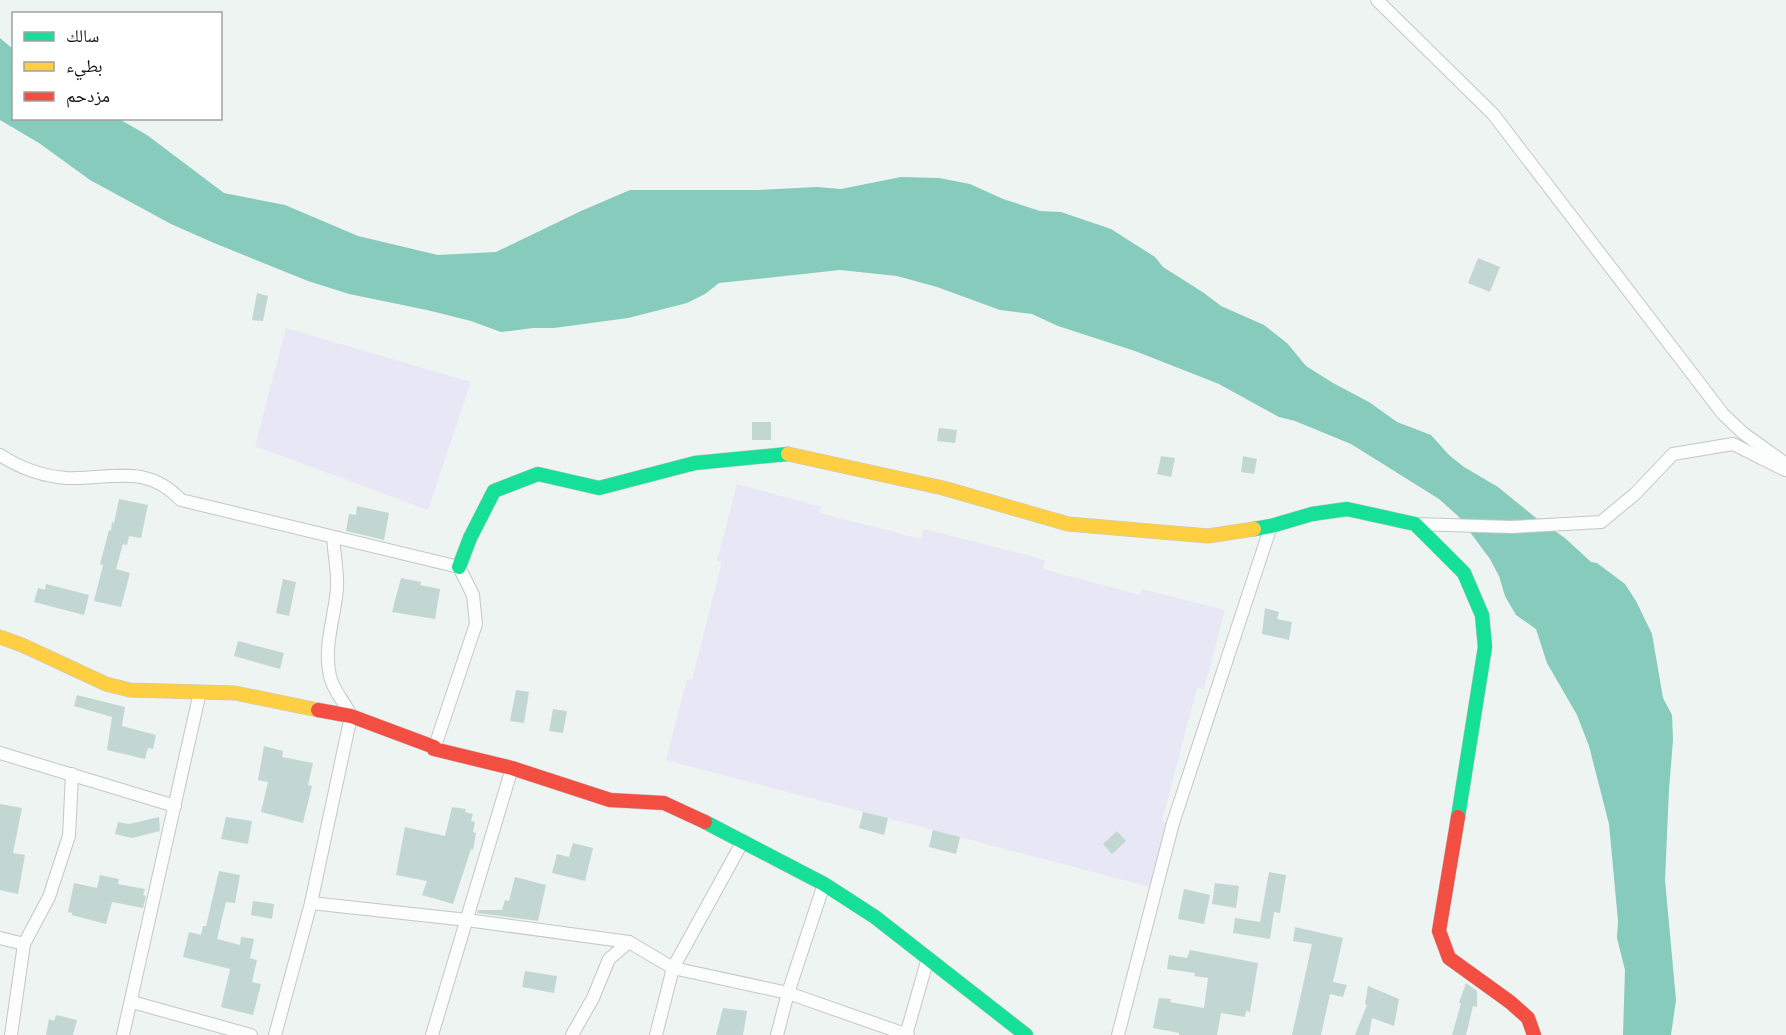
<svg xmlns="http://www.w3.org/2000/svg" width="1786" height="1035" viewBox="0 0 1786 1035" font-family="Georgia,'Noto Naskh Arabic',serif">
<rect width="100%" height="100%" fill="#eef4f2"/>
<g fill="#e8e7f5">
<path d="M286,328L471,382L428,510L255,446Z"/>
<path d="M737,484L821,507L819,513L921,539L924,529L1045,560L1043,569L1140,595L1142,589L1225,610L1204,689L1197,688L1162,821L1167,823L1150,887L666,760L687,679L692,680L722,562L717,561Z"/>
</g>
<path fill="#86cbbb" d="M0,38L13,49L14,118L119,119L147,135L224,193L285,205L358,236L438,255L496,252L581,211L630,190H757L817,187L841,189L901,177L939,178L970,184L1003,199L1040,211L1061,212L1111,229L1155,257L1163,267L1204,293L1221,306L1264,325L1287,343L1306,366L1333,383L1369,402L1397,422L1431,435L1449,455L1464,467L1498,487L1536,518L1565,538L1591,562L1597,563L1625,584L1636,601L1652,634L1663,698L1672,715L1673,740L1669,789L1665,880L1676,1000L1671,1035H1623L1625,970L1617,938L1618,921L1609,824L1589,746L1577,715L1547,663L1536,629L1516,615L1505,596L1499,576L1490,559L1458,516L1439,499L1351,444L1295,421L1279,417L1219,384L1135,351L1058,326L1032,314L1000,310L937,287L897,276L840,270L719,283L705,294L687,303L628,318L554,328H533L501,332L471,321L427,310L349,294L308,281L214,243L171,224L90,180L39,143L0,120Z"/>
<g fill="#c2d7d2">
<path d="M1478,258L1500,267L1490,292L1468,283Z"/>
<path d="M257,293L268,296L263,321L252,320Z"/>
<rect x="752" y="422" width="19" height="18"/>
<path d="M939,428L957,430L955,443L937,441Z"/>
<path d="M1161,456L1175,458L1171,477L1157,474Z"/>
<path d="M1243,456L1257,459L1254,474L1241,472Z"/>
<path d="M119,499L148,505L141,538L129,536L127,545L123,544L116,569L130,573L121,607L94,601L103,565L100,564L109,530L111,531L112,522L114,523Z"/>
<path d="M357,506L389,513L384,540L346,531L349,514L356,515Z"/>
<path d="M401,578L421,582L420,585L440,589L435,619L392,612Z"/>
<path d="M283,579L296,582L289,616L276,613Z"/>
<path d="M46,584L89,595L84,615L34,602L38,588L45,590Z"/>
<path d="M1265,608L1279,612L1277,619L1292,622L1289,640L1262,634Z"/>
<path d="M238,641L284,653L280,669L234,656Z"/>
<path d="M516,690L529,692L524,723L510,721Z"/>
<path d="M77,695L125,707L122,726L156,735L153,749L148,748L145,759L107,750L112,717L74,706Z"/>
<path d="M553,709L567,711L563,733L549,731Z"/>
<path d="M264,746L283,751L282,757L313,763L308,785L312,786L303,823L261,812L268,782L258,780Z"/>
<path d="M0,804L22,808L13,853L25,855L18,894L0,890Z"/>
<path d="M452,807L466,809L465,812L473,814L471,821L475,822L473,832L476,833L473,850L471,849L453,904L422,895L427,881L396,875L405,827L445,836Z"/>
<path d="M863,812L888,818L884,835L859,828Z"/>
<path d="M159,817L160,831L132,838L115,834L118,822L129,824Z"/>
<path d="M226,817L252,821L248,844L221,839Z"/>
<path d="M933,830L960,837L956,854L929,847Z"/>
<path d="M1117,831L1126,841L1112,854L1103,844Z"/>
<path d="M573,843L593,848L585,881L552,873L557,854L569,857Z"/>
<path d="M219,871L240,875L235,903L226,902L217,939L240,945L241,937L254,939L250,958L257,960L252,982L261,984L253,1015L221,1007L230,969L183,957L189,932L201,935L203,926H206Z"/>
<path d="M1269,872L1286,875L1280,913L1274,912L1270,939L1233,933L1235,918L1260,922Z"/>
<path d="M100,875L119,879L118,884L145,889L143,895L146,896L143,908L112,902L106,924L72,915V913L68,912L74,883L97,888Z"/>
<path d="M515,877L546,885L538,921L477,913L478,910H502L505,900L509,901Z"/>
<path d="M1215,883L1239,886L1236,908L1212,904Z"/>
<path d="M1184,889L1210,895L1204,924L1178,919Z"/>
<path d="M253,901L274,904L272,919L251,915Z"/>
<path d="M1295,927L1343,938L1333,982L1347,985L1343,997L1330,994L1321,1035H1292L1312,944L1293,941Z"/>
<path d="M1190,950L1258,963L1250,1012L1246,1011L1245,1017L1221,1013L1217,1035H1179V1033L1153,1028L1159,998L1171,999L1170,1002L1204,1008L1208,978L1194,976L1195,973L1167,969L1169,955L1187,958Z"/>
<path d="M525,971L557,976L554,993L522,987Z"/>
<path d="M1466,983L1477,991V1007L1473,1006L1466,1035H1452L1461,1003H1459Z"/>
<path d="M1368,986L1399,999L1394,1026L1372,1018L1369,1035H1355L1367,1005L1365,1004Z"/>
<path d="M723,1008L747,1011L743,1035H716Z"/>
<path d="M56,1015L77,1020L73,1035H46L49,1019L54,1021Z"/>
</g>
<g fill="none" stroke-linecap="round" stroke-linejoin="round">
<defs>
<g id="street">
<path d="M1377,0L1493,114L1723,414L1743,433L1786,464"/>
<path d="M0,455C20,468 42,476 66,478C110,480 145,462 181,500L459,567L473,595L476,624L434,749"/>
<path d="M1415,524L1512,527L1601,522L1635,494L1673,454L1733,444L1785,470"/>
<path d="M0,753L175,806"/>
<path d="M311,903L467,920L629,942L673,968L788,993L908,1035"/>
<path d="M0,938L24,944"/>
<path d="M132,1002L251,1035"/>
<path d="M11,1035L24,944L49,897L69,836L72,774"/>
<path d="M123,1035L200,692"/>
<path d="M275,1035L311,903L351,716C345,702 333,691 330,676C323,646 335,617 337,588C338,572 334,553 333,537"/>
<path d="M432,1035L512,768"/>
<path d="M572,1035L593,998L609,959L629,942"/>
<path d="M656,1035L673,968L743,841"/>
<path d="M777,1035L788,993L824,884"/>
<path d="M906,1035L928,958"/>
<path d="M1118,1035L1173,823L1271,526"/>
</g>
<g id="fast">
<path d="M1254,529L1271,526L1312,514L1347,509L1415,524L1464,573L1482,615L1485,647L1458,817"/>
<path d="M459,567L470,538L494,491L538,474L599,488L695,463L788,454"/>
<path d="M705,822L824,884L875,917L1026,1035"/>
</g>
<g id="slow">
<path d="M788,454L943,488L1068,524L1208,536L1254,529"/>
<path d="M0,637L22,645L106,684L130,690L235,693L318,710"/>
</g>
<g id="jam">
<path d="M318,710L351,716L434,747V749L512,768L610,800L664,803L705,822"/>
<path d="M1458,817L1439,931L1449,958L1510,1002L1528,1018L1534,1035"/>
</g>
</defs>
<use href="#street" stroke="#c3c7c6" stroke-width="14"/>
<use href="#fast" stroke="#c3c7c6" stroke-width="15"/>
<use href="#slow" stroke="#c3c7c6" stroke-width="15"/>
<use href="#jam" stroke="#c3c7c6" stroke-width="15"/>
<use href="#street" stroke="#fcfdfd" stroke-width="12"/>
<use href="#fast" stroke="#16e098" stroke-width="14"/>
<use href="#slow" stroke="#ffcf43" stroke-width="14"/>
<use href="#jam" stroke="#f24e42" stroke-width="14"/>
</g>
<rect x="12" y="12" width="210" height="108" fill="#ffffff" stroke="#9fa1a1" stroke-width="1.5"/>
<rect x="24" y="32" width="30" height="9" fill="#16e098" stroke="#9fa1a1" stroke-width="1.5"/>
<text x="66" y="42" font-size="18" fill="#101413">سالك</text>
<rect x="24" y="62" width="30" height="9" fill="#ffcf43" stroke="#9fa1a1" stroke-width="1.5"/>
<text x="66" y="72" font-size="18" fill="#101413">بطيء</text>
<rect x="24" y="92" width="30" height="9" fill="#f24e42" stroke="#9fa1a1" stroke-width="1.5"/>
<text x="66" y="102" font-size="18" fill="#101413">مزدحم</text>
</svg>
